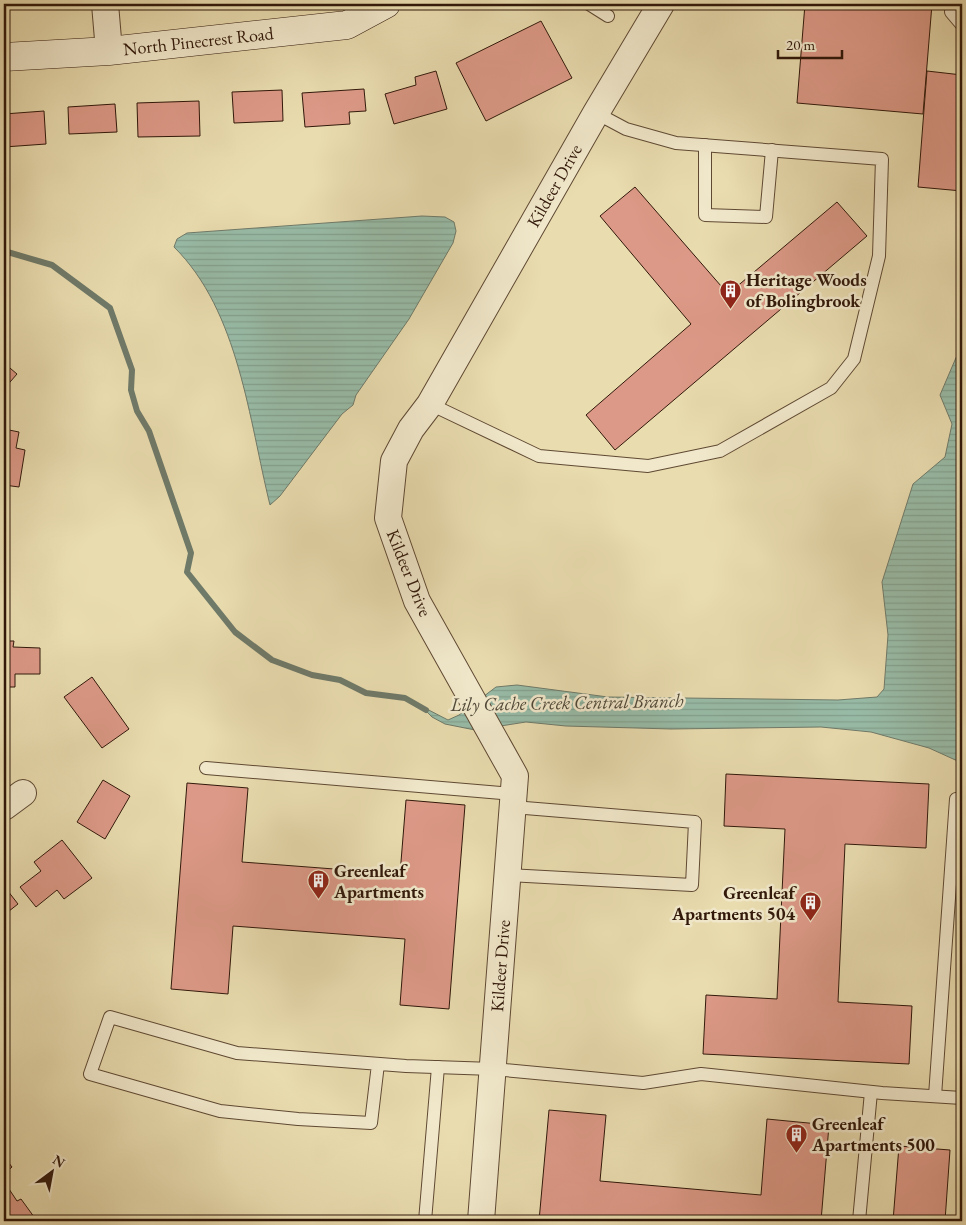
<svg xmlns="http://www.w3.org/2000/svg" width="966" height="1225" viewBox="0 0 966 1225" font-family="'EB Garamond',serif">
<defs>
<pattern id="water-rules" width="6" height="5" patternUnits="userSpaceOnUse" patternTransform="scale(1.25)"><rect width="6" height="5" fill="#98bca8"/><path d="M0 2.5h6" fill="none" stroke="#83a18f"/></pattern>
</defs>
<rect width="100%" height="100%" fill="#e9dcaf"/>
<filter id="stains"><feTurbulence type="fractalNoise" baseFrequency=".004" numOctaves="4"/><feColorMatrix values="0 0 0 0 .2 0 0 0 0 .09 0 0 0 0 .02 0 0 0 .5 -.17"/></filter>
<radialGradient id="worn" r=".72"><stop offset=".6" stop-color="#630" stop-opacity="0"/><stop offset="1" stop-color="#630" stop-opacity=".3"/></radialGradient>
<g fill="url(#water-rules)" stroke="#6f7a69">
<path d="M422,216L445,217L454,222L456,231L453,243L409,319L356,395L353,405L342,414L280,496L270,505C249,420 239,311 174,247L177,239L187,233Z"/>
<path d="M958,353H962V763L929,748L871,732L821,727L671,729L566,726L526,722L475,730L445,724L432,717L421,706L448,720L459,715L496,687L517,685L608,697L838,700L877,697L884,689L888,635L882,582L913,484L945,457L952,424L940,395Z"/>
</g>
<g fill="none" stroke-linecap="round" stroke-linejoin="round">
<path stroke="#6f7a69" stroke-width="6" d="M4,251L52,265L110,308L132,370L131,390L137,411L149,431L191,553L187,572L235,632L272,660L312,675L340,680L366,693L405,698L426,710"/>
</g>
<g fill="#dc9987" stroke="#31180a">
<path d="M17,4H49V5L18,8Z"/>
<path d="M805,4H932L923,114L797,103Z"/>
<path d="M541,21L572,78L486,121L456,63Z"/>
<path d="M436,71L447,109L394,124L385,94L416,85L415,77Z"/>
<path d="M927,71L962,75V191L918,187Z"/>
<path d="M364,89L366,111L349,112L350,124L305,127L302,93Z"/>
<path d="M282,90L283,121L234,123L232,92Z"/>
<path d="M199,101L200,136L138,137L137,103Z"/>
<path d="M115,104L117,132L69,134L68,107Z"/>
<path d="M44,111L46,144L4,147V114Z"/>
<path d="M635,187L728,294L837,202L867,236L615,450L586,415L691,324L600,216Z"/>
<path d="M4,363L17,374L4,389Z"/>
<path d="M4,429L19,432L16,448L25,450L19,487L4,485Z"/>
<path d="M4,641H14L13,647L40,648V674H15V687H4Z"/>
<path d="M92,677L129,729L102,748L64,697Z"/>
<path d="M726,774L929,784L926,848L845,844L838,1002L912,1006L909,1064L703,1054L706,995L777,999L785,829L724,826Z"/>
<path d="M103,780L130,796L105,839L77,822Z"/>
<path d="M187,783L248,788L242,862L400,874L406,800L465,805L449,1009L400,1005L405,939L233,926L228,994L171,989Z"/>
<path d="M62,840L92,878L64,899L57,890L36,907L20,887L41,871L34,862Z"/>
<path d="M4,886L18,904L4,915Z"/>
<path d="M549,1110L606,1115L600,1181L761,1195L767,1119L829,1125L821,1221H539Z"/>
<path d="M899,1146L950,1150L945,1221H893Z"/>
<path d="M4,1157L12,1167L4,1174Z"/>
<path d="M9,1189L17,1201L21,1199L37,1221H4V1193Z"/>
</g>
<g fill="none" stroke-linecap="round" stroke-linejoin="round">
<defs>
<g id="lane">
<path d="M589,4L608,16"/>
<path d="M952,4L951,12L962,25"/>
<path d="M705,145V215L766,217L772,150"/>
<path d="M430,404L539,456L648,466L720,451L831,388L854,359L879,256L882,159L676,143L626,129L596,113"/>
<path d="M206,768L514,794"/>
<path d="M508,875L692,885L695,822L513,807"/>
<path d="M378,1064L371,1123L298,1119L220,1111L90,1074L110,1017L237,1053L406,1066L493,1069L643,1083L701,1074L882,1093L962,1098"/>
<path d="M935,1096L956,799"/>
<path d="M425,1221L438,1067"/>
<path d="M859,1221L871,1092"/>
</g>
<g id="street">
<path d="M105,4L109,51"/>
<path d="M4,807L23,793"/>
<path id="s1" d="M481,1221L515,776L417,601L388,518L394,461L411,429L430,404L596,113L661,4"/>
</g>
<g id="secondary">
<path id="s2" d="M4,57L109,51L347,25L386,4"/>
</g>
</defs>
<use href="#lane" stroke="#5f4933" stroke-width="14"/>
<use href="#street" stroke="#5f4933" stroke-width="28"/>
<use href="#secondary" stroke="#31180a" stroke-width="29"/>
<use href="#lane" stroke="#f1e8cb" stroke-width="12"/>
<use href="#street" stroke="#f1e8cb" stroke-width="26"/>
<use href="#secondary" stroke="#f1e8cb" stroke-width="28"/>
</g>
<defs>
<symbol id="building-pin" viewBox="-11 -11 22 30"><path d="M0 17L-7.5 6A9.5 9.5 0 1 1 7.5 6Z" fill="#8f2418" stroke="#f1e8cb"/><path d="M-4-6H4V6H1V3H-1V6H-4ZM-2.5-4.3h1.7v1.8h-1.7ZM.8-4.3h1.7v1.8H.8ZM-2.5-1h1.7V.8h-1.7ZM.8-1h1.7V.8H.8Z" fill="#fff"/></symbol>
</defs>
<g fill-rule="evenodd">
<use href="#building-pin" x="718" y="278" width="25" height="34"/>
<use href="#building-pin" x="306" y="868" width="25" height="34"/>
<use href="#building-pin" x="798" y="890" width="25" height="34"/>
<use href="#building-pin" x="784" y="1122" width="25" height="34"/>
</g>
<g text-anchor="middle" stroke-width="5" stroke-linejoin="round" paint-order="stroke">
<g font-size="18" fill="#31180a" stroke="#f1e8cb">
<text dy="6" stroke="none"><textPath href="#s2" startOffset="195">North Pinecrest Road</textPath></text>
<text dy="6" stroke="none"><textPath href="#s1" startOffset="1111">Kildeer Drive</textPath></text>
<text transform="translate(409 573) rotate(68)" y="6">Kildeer Drive</text>
<text dy="6" stroke="none"><textPath href="#s1" startOffset="256">Kildeer Drive</textPath></text>
</g>
<g font-size="18" font-weight="bold" fill="#31180a" stroke="#f1e8cb" text-anchor="start">
<text x="746" y="286">Heritage Woods<tspan x="746" dy="21">of Bolingbrook</tspan></text>
<text x="334" y="877">Greenleaf<tspan x="334" dy="21">Apartments</tspan></text>
<text x="795" y="899" text-anchor="end">Greenleaf<tspan x="795" dy="21">Apartments 504</tspan></text>
<text x="812" y="1130">Greenleaf<tspan x="812" dy="21">Apartments 500</tspan></text>
</g>
<g font-size="19" font-style="italic" fill="#504939" stroke="#f1e8cb">
<text transform="translate(567 702) rotate(-1)" y="7">Lily Cache Creek Central Branch</text>
</g>
</g>
<rect width="966" height="1225" fill="none" stroke="#e9dcaf" stroke-width="20"/>
<rect x="5" y="5" width="956" height="1215" fill="none" stroke="#31180a" stroke-width="2.5"/>
<rect x="10" y="10" width="946" height="1205" fill="none" stroke="#31180a"/>
<g transform="translate(52 1172) rotate(32)" stroke="#f1e8cb" stroke-width="4" paint-order="stroke">
<path d="M0-4L9 19L0 12L-9 19Z" fill="#31180a"/>
<text y="-8" font-size="14" font-weight="bold" text-anchor="middle" fill="#31180a">N</text>
</g>
<path d="M778 50v8h64v-8" fill="none" stroke="#31180a" stroke-width="2.5"/>
<text x="786" y="50" font-size="15" fill="#31180a" stroke="#f1e8cb" stroke-width="4" paint-order="stroke">20 m</text>
<rect width="100%" height="100%" filter="url(#stains)"/>
<rect width="100%" height="100%" fill="url(#worn)"/>
</svg>
